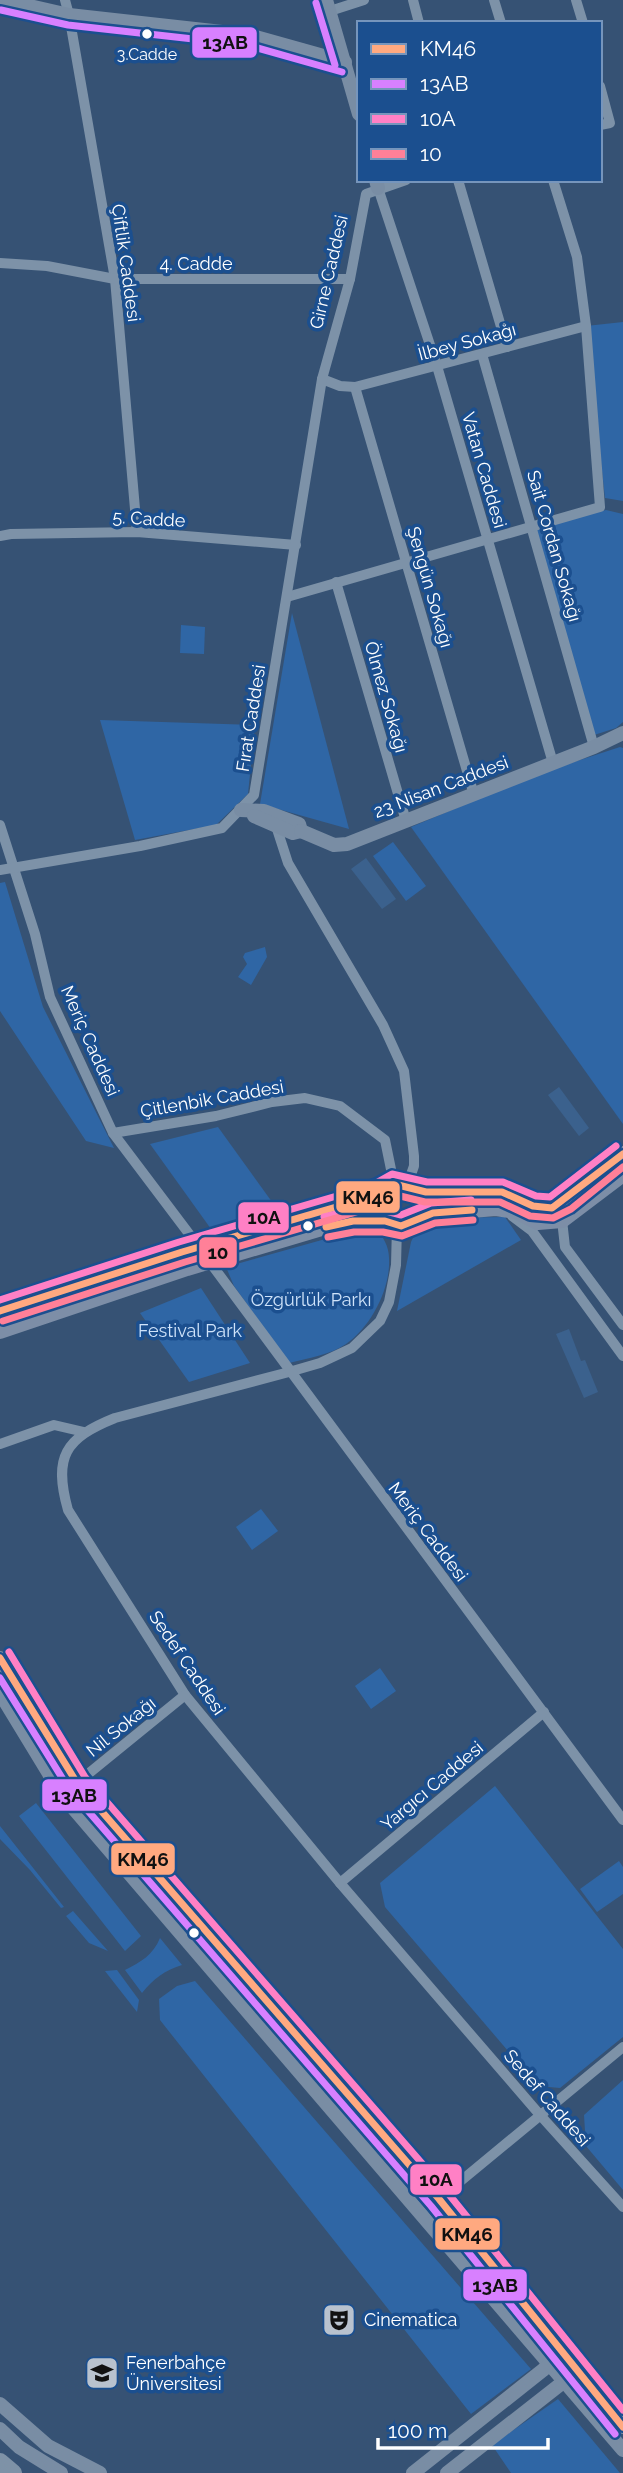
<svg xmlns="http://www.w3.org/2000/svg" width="623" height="2473" viewBox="0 0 623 2473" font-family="Raleway,sans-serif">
<rect width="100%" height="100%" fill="#365274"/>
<g fill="#2f66a5">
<path d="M623,322V501L605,498L586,326Z"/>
<path d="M606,510L623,514V722L616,728L594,735L533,526Z"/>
<path d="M292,613L349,829L260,804Z"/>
<path d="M181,625L205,627L204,654L180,653Z"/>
<path d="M100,720L255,725L248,794L216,825L135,840Z"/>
<path d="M620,747L623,748V1124L411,827L543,772Z"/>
<path d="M393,842L426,886L406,901L373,856Z"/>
<path d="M5,882L43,1007L114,1148L86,1141L0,1011V883Z"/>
<path d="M265,947L267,957L251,985L238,977L247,964L243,957L245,953Z"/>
<path d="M218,1127L280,1213L211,1229L150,1144Z"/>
<path d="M505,1217L521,1240L397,1311L411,1242L418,1227L435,1218Z"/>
<path d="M377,1228C383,1238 389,1246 389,1258C391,1288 371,1327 346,1344C330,1355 308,1358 289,1363L234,1286L226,1267L361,1229Z"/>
<path d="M185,1259L187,1262L0,1323V1317Z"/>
<path d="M201,1288L250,1363L189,1382L140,1313Z"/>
<path d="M261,1509L278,1531L252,1550L236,1527Z"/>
<path d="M380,1668L396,1691L371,1709L355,1686Z"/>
<path d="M495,1786L623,1949V2037L560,2088L538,2086L385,1907L380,1883Z"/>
<path d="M36,1803L141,1936L125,1951L19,1816Z"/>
<path d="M0,1826L64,1907L61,1908L30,1870L0,1839Z"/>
<path d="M619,1861L623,1867V1894L597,1912L580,1889Z"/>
<path d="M73,1911L108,1951L89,1943L66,1916Z"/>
<path d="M160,1938L182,1965C164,1971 154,1978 142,1993L125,1970C141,1962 153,1955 160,1938Z"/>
<path d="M117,1970L139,2000L137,2012L105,1971Z"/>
<path d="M195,1981L531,2369L471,2414L160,2020L159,1999L177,1986Z"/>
<path d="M623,2080V2190L586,2146L584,2115Z"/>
<path d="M558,2399L620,2473H511L492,2445Z"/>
</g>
<g fill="#3b618d">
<path d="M366,858L396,899L382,909L351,869Z"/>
<path d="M559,1087L589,1128L579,1136L548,1095Z"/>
<path d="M569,1329L581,1361L585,1360L598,1392L584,1398L556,1334Z"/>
</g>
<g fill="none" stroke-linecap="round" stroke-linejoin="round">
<g stroke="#7d92a8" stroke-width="10">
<path d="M65,0L69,15L115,279L137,532"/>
<path d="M413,0L419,23"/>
<path d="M494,0L501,23"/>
<path d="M576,0L583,23"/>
<path d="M330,11L364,0"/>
<path d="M600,86L610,123L600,125"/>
<path d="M458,180L507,347"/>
<path d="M378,188L437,366L553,763"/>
<path d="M0,263L47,266L115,279H350"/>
<path d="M482,354L594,747"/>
<path d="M322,379L340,386L355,387L586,326"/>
<path d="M355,387L474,795"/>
<path d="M0,536L11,534L137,532L296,545"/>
<path d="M336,582L406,821"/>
<path d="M287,597L600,507L586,326L577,257L553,180"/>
<path d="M0,825L35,934L50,997L113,1133L199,1247"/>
<path d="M276,826L288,863L383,1025L404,1071L414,1156V1166L407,1186"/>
<path d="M0,870L140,846L222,828L254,795L322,379L350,279L366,194L406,180"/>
<path d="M113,1133L216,1116L272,1102L305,1098L340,1106L385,1140L394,1184"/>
<path d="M512,1216L532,1231L623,1356"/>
<path d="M562,1220L565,1247L623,1325"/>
<path d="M397,1226L396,1265L389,1302L380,1321L352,1348L320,1363L289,1372L115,1418C65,1438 53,1457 68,1510L185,1695L340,1883L540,2115L623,2207"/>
<path d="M209,1261L623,1820"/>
<path d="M0,1444L54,1425L84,1432"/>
<path d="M77,1783L185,1695"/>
<path d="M340,1883L544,1712"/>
<path d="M439,2199L623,2047"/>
</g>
<g stroke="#798da4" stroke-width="14">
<path d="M3,0L69,15L249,35L345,62"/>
<path d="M326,0L359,114"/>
<path d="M376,180L378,188"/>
<path d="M241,810L264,811L299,824L301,831"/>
<path d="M254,816L293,833L301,831"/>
<path d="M301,831L334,845L347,844L594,747L623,733"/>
<path d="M0,1658L77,1783L159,1875L439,2199L623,2427"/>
<path d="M0,1693L62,1795L623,2450"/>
<path d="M0,2404L48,2446L100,2473"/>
<path d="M0,2429L19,2447L61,2473"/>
<path d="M413,2473L543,2370L556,2358"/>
<path d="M447,2473L571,2376"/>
</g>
<g stroke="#7d8ea7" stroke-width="16">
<path d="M0,1311L182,1252L350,1203L381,1193L394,1184L426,1192H502L533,1206L552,1208L564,1201L623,1154"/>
<path d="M0,1331L187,1268L328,1226L353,1221H385L401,1226L433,1213L496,1208L516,1211L538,1222L562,1220L623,1174"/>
</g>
<path stroke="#7e92a7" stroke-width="18" d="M0,2462L13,2473"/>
<defs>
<g id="bus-1">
<path d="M326,1227L353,1221H385L401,1226L433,1213L472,1210"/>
<path d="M0,1311L182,1252L350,1203L381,1193L394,1184L426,1192H502L533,1206L552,1208L623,1154"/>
<path d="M0,1658L77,1783L439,2199L623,2427"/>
</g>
<g id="bus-2">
<path d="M316,3L335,65"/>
<path d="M1,10L68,25L247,45L342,72"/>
<path d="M0,1678L69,1789L431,2206L615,2434"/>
</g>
<g id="bus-3">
<path d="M324,1217L353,1210L386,1211L401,1215L431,1203L471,1200"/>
<path d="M0,1300L179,1242L347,1193L376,1183L392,1174L427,1182H503L536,1196L550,1197L616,1146"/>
<path d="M9,1652L85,1777L447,2192L623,2410"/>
</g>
<g id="bus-4">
<path d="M328,1237L354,1232H383L402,1236L435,1223L473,1220"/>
<path d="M3,1321L185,1262L353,1213L385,1203L396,1195L425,1202H500L530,1216L553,1218L571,1209L623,1167"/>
</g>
</defs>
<use href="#bus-1" stroke="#1b4f8f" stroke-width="12"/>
<use href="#bus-2" stroke="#1b4f8f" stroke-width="12"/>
<use href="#bus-3" stroke="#1b4f8f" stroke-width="12"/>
<use href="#bus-4" stroke="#1b4f8f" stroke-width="12"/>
<use href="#bus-1" stroke="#ffa980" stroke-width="7"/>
<use href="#bus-2" stroke="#d880ff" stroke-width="7"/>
<use href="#bus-3" stroke="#ff80c5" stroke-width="7"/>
<use href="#bus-4" stroke="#ff8098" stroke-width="7"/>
</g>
<defs>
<symbol id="theatre-square" viewBox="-11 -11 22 22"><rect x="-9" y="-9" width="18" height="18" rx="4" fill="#b9c2ce" stroke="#1b4f8f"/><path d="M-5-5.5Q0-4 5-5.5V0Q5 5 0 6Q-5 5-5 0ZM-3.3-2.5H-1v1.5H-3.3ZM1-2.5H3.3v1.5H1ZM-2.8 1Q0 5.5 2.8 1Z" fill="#111"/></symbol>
<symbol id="university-square" viewBox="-11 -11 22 22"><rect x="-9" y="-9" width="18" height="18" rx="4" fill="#b9c2ce" stroke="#1b4f8f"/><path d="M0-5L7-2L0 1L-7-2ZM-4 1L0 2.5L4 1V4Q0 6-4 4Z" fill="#111"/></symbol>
</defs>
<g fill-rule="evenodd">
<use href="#theatre-square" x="320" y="2301" width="38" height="38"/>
<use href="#university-square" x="83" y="2354" width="38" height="38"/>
</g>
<g fill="#fff" stroke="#1b4f8f" stroke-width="2.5">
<circle cx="147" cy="34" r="6"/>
<circle cx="308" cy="1226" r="6"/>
<circle cx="194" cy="1933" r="6"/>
</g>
<g text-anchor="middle" stroke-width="7" stroke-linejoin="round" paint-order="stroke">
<g font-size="16" fill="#fff" stroke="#1b4f8f">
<text x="147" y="60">3.Cadde</text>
</g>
<g font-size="18" fill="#fff" stroke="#1b4f8f">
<text transform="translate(126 263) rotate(82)" y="6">Çiftlik Caddesi</text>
<text x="196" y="270">4. Cadde</text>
<text transform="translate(329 272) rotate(-77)" y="6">Girne Caddesi</text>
<text transform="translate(467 342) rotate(-15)" y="6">İlbey Sokağı</text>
<text transform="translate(484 470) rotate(74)" y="6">Vatan Caddesi</text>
<text transform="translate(149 519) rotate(3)" y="6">5. Cadde</text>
<text transform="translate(554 546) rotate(74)" y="6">Sait Cordan Sokağı</text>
<text transform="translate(430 587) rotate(74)" y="6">Şengün Sokağı</text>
<text transform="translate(386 697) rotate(74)" y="6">Ölmez Sokağı</text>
<text transform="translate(251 718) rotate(-81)" y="6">Fırat Caddesi</text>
<text transform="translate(441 787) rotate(-21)" y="6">23 Nisan Caddesi</text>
<text transform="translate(90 1041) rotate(66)" y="6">Meriç Caddesi</text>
<text transform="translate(212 1099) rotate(-10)" y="6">Çitlenbik Caddesi</text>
<text transform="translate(428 1532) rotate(53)" y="6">Meriç Caddesi</text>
<text transform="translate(187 1663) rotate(56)" y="6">Sedef Caddesi</text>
<text transform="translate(121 1727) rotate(-39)" y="6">Nil Sokağı</text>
<text transform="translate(432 1786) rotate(-40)" y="6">Yargıcı Caddesi</text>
<text transform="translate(547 2098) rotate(49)" y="6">Sedef Caddesi</text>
</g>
<g font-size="18" fill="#cfe3fa" stroke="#1b4f8f">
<text x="311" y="1306">Özgürlük Parkı</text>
<text x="190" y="1337">Festival Park</text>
</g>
<g font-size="18" fill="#fff" stroke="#1b4f8f" text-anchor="start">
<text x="364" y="2326">Cinematica</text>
<text x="126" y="2369">Fenerbahçe<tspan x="126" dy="21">Üniversitesi</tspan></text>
</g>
</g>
<g stroke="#1b4f8f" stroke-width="2.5">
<rect x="191" y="26" width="67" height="33" rx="7" fill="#d880ff"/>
<rect x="335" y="1180" width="66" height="34" rx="7" fill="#ffa980"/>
<rect x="237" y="1201" width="53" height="33" rx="7" fill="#ff80c5"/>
<rect x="198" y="1236" width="40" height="33" rx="7" fill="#ff8098"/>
<rect x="41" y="1778" width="67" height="34" rx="7" fill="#d880ff"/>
<rect x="110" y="1842" width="66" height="34" rx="7" fill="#ffa980"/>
<rect x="409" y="2163" width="54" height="33" rx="7" fill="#ff80c5"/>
<rect x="434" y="2217" width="67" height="34" rx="7" fill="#ffa980"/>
<rect x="462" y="2268" width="66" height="34" rx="7" fill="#d880ff"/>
</g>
<g font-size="19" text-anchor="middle" font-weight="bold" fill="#111">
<text x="225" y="49">13AB</text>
<text x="368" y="1204">KM46</text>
<text x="264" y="1224">10A</text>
<text x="218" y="1259">10</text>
<text x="74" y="1802">13AB</text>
<text x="143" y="1866">KM46</text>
<text x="436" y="2186">10A</text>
<text x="467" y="2241">KM46</text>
<text x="495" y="2292">13AB</text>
</g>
<rect x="357" y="21" width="245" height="161" fill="#1b4f8f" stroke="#7695bc" stroke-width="2"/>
<rect x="371" y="44" width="35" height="10" fill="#ffa980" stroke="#7695bc" stroke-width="2"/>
<text x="420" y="56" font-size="21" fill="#ffffff">KM46</text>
<rect x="371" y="79" width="35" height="10" fill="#d880ff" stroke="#7695bc" stroke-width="2"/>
<text x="420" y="91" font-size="21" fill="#ffffff">13AB</text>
<rect x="371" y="114" width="35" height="10" fill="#ff80c5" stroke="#7695bc" stroke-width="2"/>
<text x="420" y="126" font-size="21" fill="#ffffff">10A</text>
<rect x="371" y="149" width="35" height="10" fill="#ff8098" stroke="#7695bc" stroke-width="2"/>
<text x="420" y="161" font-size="21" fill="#ffffff">10</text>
<path d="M378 2438v10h170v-10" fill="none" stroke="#ffffff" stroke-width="3.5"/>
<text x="388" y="2438" font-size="21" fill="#ffffff" stroke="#1b4f8f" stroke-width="5" paint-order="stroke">100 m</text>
</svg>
